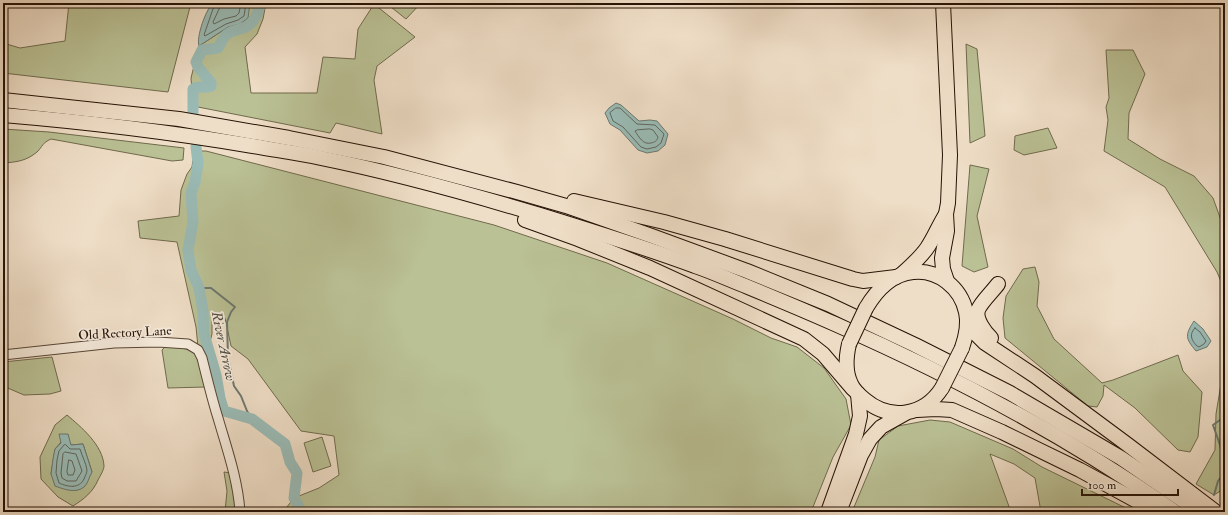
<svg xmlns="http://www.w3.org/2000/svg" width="1228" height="515" viewBox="0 0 1228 515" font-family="'IM FELL Double Pica',serif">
<rect width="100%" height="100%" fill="#efdec7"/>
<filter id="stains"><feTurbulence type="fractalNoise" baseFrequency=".005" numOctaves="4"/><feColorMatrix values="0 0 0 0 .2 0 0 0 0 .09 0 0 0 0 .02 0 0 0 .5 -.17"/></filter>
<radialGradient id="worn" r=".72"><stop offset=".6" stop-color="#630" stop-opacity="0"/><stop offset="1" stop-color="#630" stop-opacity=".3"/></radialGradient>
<g fill="#bac195" stroke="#706a4d" fill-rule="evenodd">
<path d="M69,3H191L168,92L3,73V43L20,48L65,41Z"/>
<path d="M250,3H266L263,19L257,34L245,47L251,93H317L323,57L355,59L358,29L374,4L415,37L377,66L374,80L382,134L336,123L330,133L193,106L191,78L199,46L242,18Z"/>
<path d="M386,3H421L406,19Z"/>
<path d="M966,44L977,49L985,136L970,143Z"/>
<path d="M1106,50H1133L1145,74L1129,113L1128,139L1160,159L1194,176L1213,198L1225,231V291L1217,272L1165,187L1104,151L1108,120L1106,107L1109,98Z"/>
<path d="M1048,128L1057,148L1024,155L1014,150L1015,136Z"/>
<path d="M3,129L49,132L184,148L183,160L172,161L51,139C42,143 43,146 37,152C26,161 17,162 3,163Z"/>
<path d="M194,151H206L494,225L607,263L733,319L771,338L797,347L824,368L846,399L851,425L833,457L811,512H283L294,498L319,488L339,475L334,436L301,431L248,359L231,346L225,318L217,315L212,321V334L207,353L198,347L196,327L177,242L140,238L138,221L179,216L181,190L187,174L192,167Z"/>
<path d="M970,165L989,169L977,216L988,267L974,272L962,266Z"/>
<path d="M1035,267L1039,282L1037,306L1054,339L1102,383L1113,380L1178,355L1183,371L1202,392L1198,437L1190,452L1178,450L1135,408L1104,385L1103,396L1097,407L1088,406L1005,338L1003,318L1006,296L1023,269Z"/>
<path d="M166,346C202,349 198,355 206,387L168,388L162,350Z"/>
<path d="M52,357L61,391L50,394L24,395L3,386V362Z"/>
<path d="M1225,367V488L1214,495L1196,484L1215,450L1216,414L1223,372Z"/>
<path d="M67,415C81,427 103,445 104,466C104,470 100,476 98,480C93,492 84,499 73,506L58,497L41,479L40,457L55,425ZM68,434L70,445L83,444L92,472L51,474L55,449Z"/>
<path d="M930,420L950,422L1013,449L1042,467L1134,512H1041L1035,478L1014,464L990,454L1011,512H852L875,457L879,440L898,426Z"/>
<path d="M322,437L331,466L313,472L304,443Z"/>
<path d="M224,472L231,473L239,512H225L227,491Z"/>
</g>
<g fill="#9abcb7" stroke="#6c7870">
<path d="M213,3H250L248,18L240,24L228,27L199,46C196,37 206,9 213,3Z"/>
<path d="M616,103L621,105L639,121L650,120L657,121L668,134L665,145L658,151L647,153L638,150L620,130L610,124L605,113L609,108Z"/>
<path d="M1194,321L1203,329L1211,341L1207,347L1196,351C1185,338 1185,335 1194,321Z"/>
<path d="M59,434H68L71,445L83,444L92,472C89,477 88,484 84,487C76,494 63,489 55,486L51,474L53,459L55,449L61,443Z"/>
</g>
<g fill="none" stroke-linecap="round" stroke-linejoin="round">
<g stroke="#60675e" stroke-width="1">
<path d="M215,3L204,35L205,36L226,24L238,20L244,16L246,3"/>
<path d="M220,3V7L213,22L214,24L224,19L236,16L239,13L241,3"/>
<path d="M616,108H620L637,124L655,125L664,134L661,143L656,147L647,149L641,147L623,127L613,121L610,113Z"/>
<path d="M650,129L653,130L658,137C657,141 655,142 651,143C643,145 639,137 635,131L637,130Z"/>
<path d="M1195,328L1200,332L1206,341L1204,344L1199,347L1197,346C1191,340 1189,334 1195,328Z"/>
<path d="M66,445L70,449H80C82,456 86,463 87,470C87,473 85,476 84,479C79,489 68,487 59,483L56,473L57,460L59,451L64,445Z"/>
<path d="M65,452L76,454L82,471L76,481H67L62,478L61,473L63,454Z"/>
<path d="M69,460L72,461L75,470L73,475H68L67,472Z"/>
</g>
<g stroke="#6c7870" stroke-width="2">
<path d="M199,288H211L235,307L231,312L227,322L228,357L234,386L241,396L247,411L252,419"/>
<path d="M1225,391L1223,401L1225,403"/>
<path d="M1225,421L1220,420L1213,425L1220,445L1222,454H1225"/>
<path d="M1214,495L1218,481L1225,472"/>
</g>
<g stroke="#9abcb7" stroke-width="11">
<path d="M193,113V89C199,85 205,89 211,86V83L198,67L196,62L202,50L218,48C221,43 223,36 229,33C234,29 243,30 249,25C256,20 258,11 261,3"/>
<path d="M196,147L198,163L195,182L191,193L193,222L188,250L191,270L199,288L203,311L204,334L216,375L220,398L224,411L252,419L285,444L290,462L297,473L294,498L299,507L298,512"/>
</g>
<defs>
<path id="minor" d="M3,355L114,343L158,342L188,344L198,350L202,358C207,378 212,399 218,418C227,449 238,480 240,512"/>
<g id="highway">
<path d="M943,3L950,155L948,203L946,214L947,231L942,258L943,269L947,281"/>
<path d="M3,100L179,119L289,138L384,157L517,192L566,206L652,236L747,271L828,304L915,345L1010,393L1121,458L1200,512"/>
<path d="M3,115C87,122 170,132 253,146C275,150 298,153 321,158C395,173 467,193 540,215C592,231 644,247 695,266C713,272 730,280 748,287C777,299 806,311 835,324C953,376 1069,437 1175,512"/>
<path d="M574,201L664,222L725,239L853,279L863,281L896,277"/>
<path d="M525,220L578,239L650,268L804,339L823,354L853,389"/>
<path d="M902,274C911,266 920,258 927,248C934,238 939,225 946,214"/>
<path d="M866,308C876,291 892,274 913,272C938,269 961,288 966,312C969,324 966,336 962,348"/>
<path d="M967,321L975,333L985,343L1035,376L1128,445L1216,512"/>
<path d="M991,338C985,332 975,319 978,310C981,302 993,291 998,284"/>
<path d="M849,344C846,357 845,372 851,384C854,391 859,395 865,400C890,421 924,416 942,388"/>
<path d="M917,410L936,409L952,410L1002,432L1080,470L1157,512"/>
<path d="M828,512L856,434L860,416L858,394"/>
<path d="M839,512L861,455L870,439L881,427L906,413"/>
</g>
</defs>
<use href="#minor" stroke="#584536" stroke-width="11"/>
<use href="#highway" stroke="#261205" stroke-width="16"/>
<use href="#minor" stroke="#f5eadb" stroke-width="9"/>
<use href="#highway" stroke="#efdec7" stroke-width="14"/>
<defs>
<g id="highway-bridge">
<path d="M849,344L866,308"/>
<path d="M942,388L962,348"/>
</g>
</defs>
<use href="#highway-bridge" stroke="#261205" stroke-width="16" stroke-linecap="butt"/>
<use href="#highway-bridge" stroke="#efdec7" stroke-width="14"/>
</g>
<g text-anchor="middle" stroke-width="3.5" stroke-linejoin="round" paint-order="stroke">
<g font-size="13" fill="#261205" stroke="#f5eadb">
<text transform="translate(125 332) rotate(-3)" y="5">Old Rectory Lane</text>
</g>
<g font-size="14" font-style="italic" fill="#4f4e43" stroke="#f5eadb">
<text transform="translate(224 346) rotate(78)" y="5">River Arrow</text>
</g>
</g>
<rect width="1228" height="515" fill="none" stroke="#efdec7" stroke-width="16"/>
<rect x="4" y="4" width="1220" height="507" fill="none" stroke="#261205" stroke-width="2"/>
<rect x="8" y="8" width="1212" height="499" fill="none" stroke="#261205"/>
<path d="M1082 489v6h96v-6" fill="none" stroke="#261205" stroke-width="2"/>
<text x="1088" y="489" font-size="12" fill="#261205" stroke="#f5eadb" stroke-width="3" paint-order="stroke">100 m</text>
<rect width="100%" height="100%" filter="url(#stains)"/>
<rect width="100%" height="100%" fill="url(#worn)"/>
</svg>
